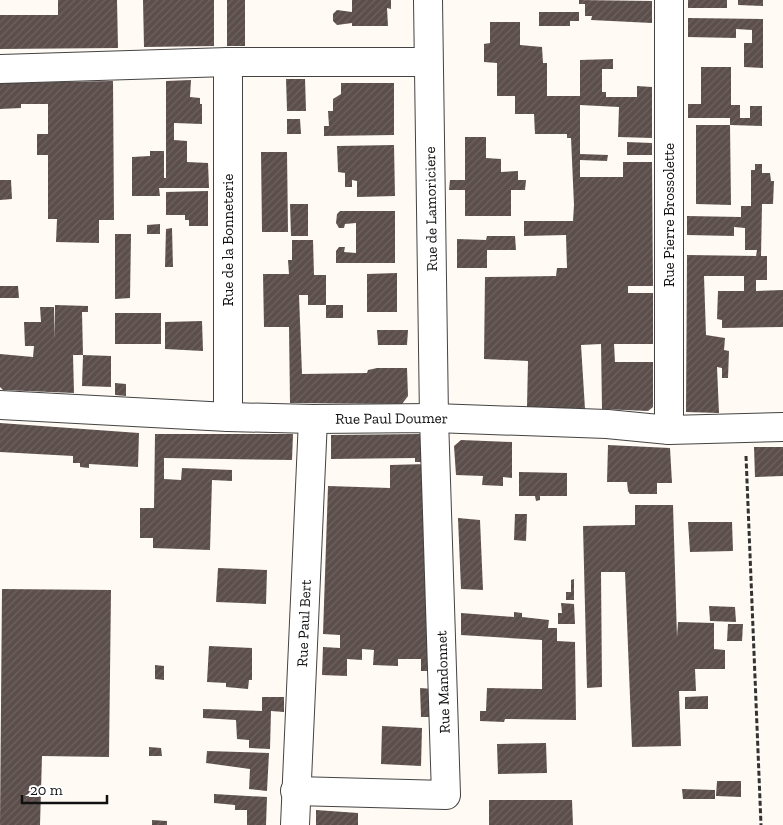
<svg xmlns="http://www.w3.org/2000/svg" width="783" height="825" viewBox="0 0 783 825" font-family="'Zilla Slab',serif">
<defs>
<pattern id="building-hatch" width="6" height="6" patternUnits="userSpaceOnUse" patternTransform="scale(1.25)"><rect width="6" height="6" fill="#5b4e4b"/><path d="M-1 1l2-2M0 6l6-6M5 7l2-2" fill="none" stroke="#6d6361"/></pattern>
</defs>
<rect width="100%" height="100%" fill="#fffaf4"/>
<g fill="url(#building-hatch)">
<path d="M58,0H117L118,48L0,49V15H58Z"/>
<path d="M143,0H214V46L144,47Z"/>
<rect x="227" y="0" width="18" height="46"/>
<path d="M352,0H391V9L387,8L388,26H352V23L337,25L333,21V14L337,10L352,12Z"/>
<path d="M579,0L652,1V23L591,20L592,16H585V4H579Z"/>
<rect x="688" y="0" width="39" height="8"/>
<path d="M738,0H763V6L738,5Z"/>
<path d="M539,12H579V21H570V26H539Z"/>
<path d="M688,18L763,19V68L744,67V43H752V30L736,29V38L688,37Z"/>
<path d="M490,22H520V45L542,47L543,63H547V96H580V60L613,59V69H602V92H606V97H637V86L652,87V138L618,137L619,107L580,105V154L608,155L607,161L580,160V177H623V162H652L653,286H628V293H653V344H614L615,362H653V407L648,411L602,409L601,344L581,345L585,409L527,407L528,361L484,359L485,277L556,276L557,268H567L566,235L524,236V221H573L574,205L571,138H567V134H535L534,114H515V96H497V63L484,62V44L490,43Z"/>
<path d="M701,67H731V105H740V118H750V106H762V126L730,125V118H688V104H701Z"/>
<path d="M286,79H305L306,111H287Z"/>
<path d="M191,80L190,97L200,98V104H202V124L174,123V140L187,141V162L208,163L209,188H159L160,196H132V157L150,156V151H164V178H166V81Z"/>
<path d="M113,81L114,220H99V243L56,242L57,219H48V155H37V134H48V104H21V108L0,109V83Z"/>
<path d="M341,83H394V135L324,136V126H329L328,111H333V99L341,94Z"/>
<path d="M287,119H300L301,134H287Z"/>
<path d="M696,125H730L731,205L696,204Z"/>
<path d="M465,137H486V158L501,159V172L518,171V180H526L525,190H511V216H465V190H449L450,180H465Z"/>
<path d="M627,142L652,143V155H627Z"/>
<path d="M394,145L395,196L357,197V181L352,180V187H345V173L338,172L337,146Z"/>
<path d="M261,152H287L288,232H262Z"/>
<path d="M755,164H762V173H770L771,181H774L773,204H762L761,256H767V280H756V291L783,290V327L722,328V320L717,319L718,291H744V276H704L706,335L725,338L724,350L729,351L728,378H722V368L717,367L719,413L686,412L687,255L756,256L757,250H745V228L734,227V236L687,235V216L741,217V206H751V170H755Z"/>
<path d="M0,180H11L12,199L0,200Z"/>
<path d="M208,191V226H189V220H185V215H166V192Z"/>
<path d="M290,204H308V236H291Z"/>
<path d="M340,211H395V263H336V251L339,247H345L344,252L356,253V223L345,224L344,228H339L336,223L337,214Z"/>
<path d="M160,224V234H147V225Z"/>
<path d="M172,228L173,267H165L166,229Z"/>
<path d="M115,234H131L130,298L115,299Z"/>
<path d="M487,236H515L516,250H487V268H457V239L486,240Z"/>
<path d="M292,240H313L314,275H326V305H308V295H299L302,374L367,373L368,370L377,368H407L408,396L402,404L290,403L289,327H264L263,274H289L288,260H292Z"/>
<path d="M397,273V312H367V274Z"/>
<path d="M0,286H18L19,298H0Z"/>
<path d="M55,305L88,306V312H82L83,355L111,356V387L82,386L83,355H73L74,393L3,390L0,387V354L33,357L34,346H25L24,322H41L40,307H54L55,340Z"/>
<rect x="326" y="305" width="17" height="13"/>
<rect x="115" y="313" width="46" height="31"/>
<path d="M202,321L203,351L165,349V322Z"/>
<path d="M377,330H408L407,345H378Z"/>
<path d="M115,383L126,384V396L115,395Z"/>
<path d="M0,423L139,433L138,467L89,464V468L80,467V463H73V456L0,452Z"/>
<path d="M155,434H293L292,460L164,458V479L181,480L182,468L232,470V481L212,480L210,550L153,548V538H140V508H154Z"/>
<path d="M420,434V444L427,445V462H415V458L331,459V435Z"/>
<path d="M461,440L512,442V478L503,477V486L482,485L483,476L456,475L454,446Z"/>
<path d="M608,445L670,448L672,483H657V494H630L628,491L627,482H607Z"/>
<path d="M754,447H783V476L755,477Z"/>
<path d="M427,464L432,671H421V659H398V666L373,665L374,650L362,649V660L347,659V676L322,675L323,647L340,648V635L323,634L328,486L390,488V465Z"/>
<path d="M519,472L567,473V496H540V500L536,501L535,496H519Z"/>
<path d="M635,505H673L677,637L678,622L714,623V649L725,650V669H695L696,691H679L681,746L632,747L625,572H601L602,687L587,688L583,526L635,525Z"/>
<path d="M515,514H527L526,541L514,540Z"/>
<path d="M458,518L480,520L483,590L461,589Z"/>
<path d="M688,522H732L733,551L690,552Z"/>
<path d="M218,568L267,570L266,604L216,602Z"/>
<path d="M574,579V600H566V592H571V580Z"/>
<path d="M2,589L111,590L109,757L42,756L40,825H0Z"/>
<path d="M561,603L574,604L575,624H558V613H562Z"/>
<path d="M709,606L735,607L736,622L710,621Z"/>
<path d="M514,612L522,613V617L549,620L548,628H557V641L575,642L576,720L505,719L504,722L480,721V711H486L487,688L542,689V640L461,635V613L514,617Z"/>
<path d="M728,624H743L742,641H727Z"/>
<path d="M209,646L252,648V680H249L248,689L226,687V683L207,682Z"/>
<path d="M155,665L164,666V680L155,679Z"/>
<path d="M420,688L433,689L434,717H421Z"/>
<path d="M708,696V709H685V697Z"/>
<path d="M262,697H284V712L271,711L270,749L249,748V740L237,739L236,720L203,718V709L262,711Z"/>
<path d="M382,726L422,728L421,766L381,764Z"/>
<path d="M546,743L547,773L498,774L497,744Z"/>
<path d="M149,747L161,748L162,756H149Z"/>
<path d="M207,751L269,753L267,791L249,789L250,769L206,763Z"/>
<path d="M717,781H741V797L716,796Z"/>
<path d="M682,789L715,790V799H683Z"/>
<path d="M214,794L267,797L266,825H247V810H235V805L214,803Z"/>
<path d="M489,800H572L573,825H489Z"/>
<path d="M316,810L358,813V825H316Z"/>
<path d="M152,820L167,821V825H152Z"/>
</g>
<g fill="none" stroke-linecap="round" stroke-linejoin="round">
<defs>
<g id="street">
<path d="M669,0V430"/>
<path d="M228,62V417"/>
<path d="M0,69L228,62H428"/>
<path id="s1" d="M0,405L228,417L313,419L434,418L607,424L669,430L783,427"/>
<path d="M295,791L446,795L434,418L428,0"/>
<path id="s2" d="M295,825L313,419"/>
</g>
</defs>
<use href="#street" stroke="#434343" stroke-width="30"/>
<path stroke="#323232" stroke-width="3" stroke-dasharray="5 2.5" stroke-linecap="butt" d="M746,456L761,825"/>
<use href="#street" stroke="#fff" stroke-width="28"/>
</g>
<g text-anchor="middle" stroke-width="5" stroke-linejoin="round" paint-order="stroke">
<g font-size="15" fill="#101010" stroke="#fff">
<text transform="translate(431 209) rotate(-91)" y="5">Rue de Lamoriciere</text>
<text transform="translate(669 215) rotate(-90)" y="5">Rue Pierre Brossolette</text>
<text transform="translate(228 240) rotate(-90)" y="5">Rue de la Bonneterie</text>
<text dy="5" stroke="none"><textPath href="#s1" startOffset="392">Rue Paul Doumer</textPath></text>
<text dy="5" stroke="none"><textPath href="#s2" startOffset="202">Rue Paul Bert</textPath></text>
<text transform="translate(443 682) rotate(-92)" y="5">Rue Mandonnet</text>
</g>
</g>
<path d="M22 795v8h85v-8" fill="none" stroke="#101010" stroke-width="2.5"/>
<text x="30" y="795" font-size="15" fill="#101010" stroke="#ffffff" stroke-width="4" paint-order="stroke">20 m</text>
</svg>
